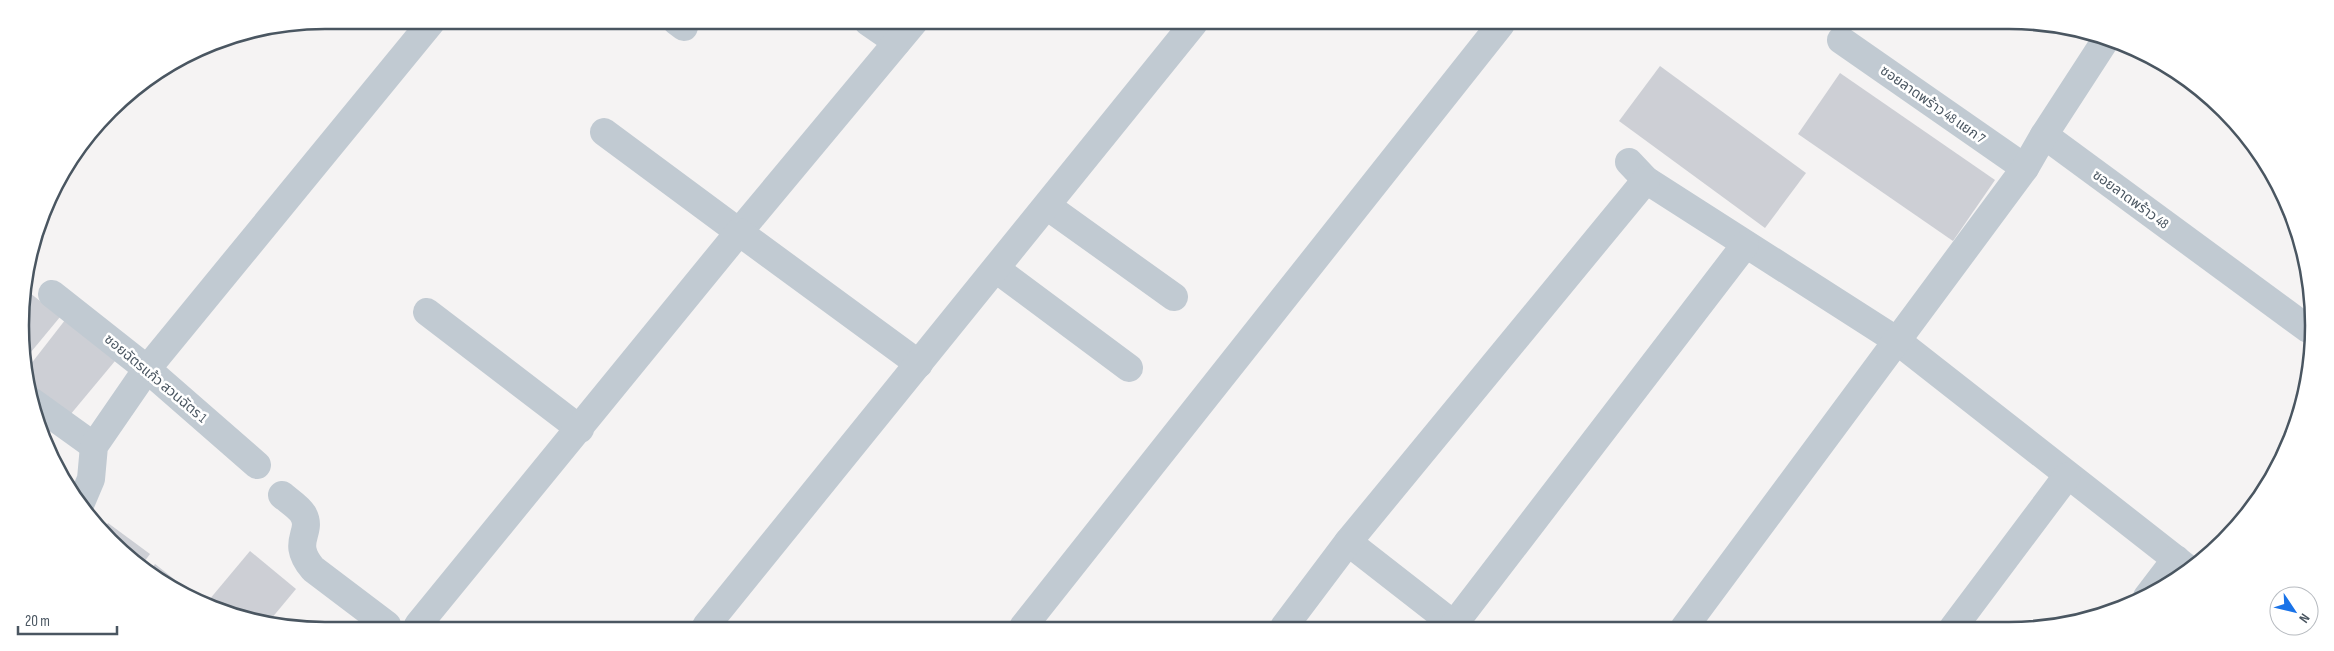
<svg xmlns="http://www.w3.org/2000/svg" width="2334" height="651" viewBox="0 0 2334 651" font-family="'Sofia Sans Condensed','Noto Sans Thai',sans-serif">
<rect width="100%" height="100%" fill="#f5f3f3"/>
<g fill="#cdcfd5">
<path d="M1660,66L1806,173L1765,228L1619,121Z"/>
<path d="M1840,73L1995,180L1953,241L1798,134Z"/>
<path d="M25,289L60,317L26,358L21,305Z"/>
<path d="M69,315L120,355L70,415L28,385L27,369Z"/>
<path d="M108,523L150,554L141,566L103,530Z"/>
<path d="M250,551L296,589L266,625L209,600Z"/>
<path d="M155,564L193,594V595L156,580L149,573Z"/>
</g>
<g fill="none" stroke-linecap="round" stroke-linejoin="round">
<g stroke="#c1cad2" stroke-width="28">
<path d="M676,21L684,27"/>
<path d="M868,22L897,42"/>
<path d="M1841,40L2025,168"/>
<path d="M604,132L739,232L914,22"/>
<path d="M2044,135L2308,329"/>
<path d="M1629,162L1646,180L1896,340L2187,568"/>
<path d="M1047,206L1174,297"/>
<path d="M996,269L1129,368"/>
<path d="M52,294L147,369L257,465"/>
<path d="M427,312L580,429"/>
<path d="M30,400L94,446"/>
<path d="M282,495C289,501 299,507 303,514C314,533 289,541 313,569L387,625"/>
<path d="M80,505L91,479L94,446L147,369L433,20"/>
<path d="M1348,542L1457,627"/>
<path d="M2147,597L2176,559"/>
<path d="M418,625L739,232L919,364"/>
<path d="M706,626L1194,23"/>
<path d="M1023,627L1501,24"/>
<path d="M1284,627L1348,542L1646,180"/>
<path d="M1452,627L1745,245"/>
<path d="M1684,628L2025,168L2044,135L2105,41"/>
<path d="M1953,628L2067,476"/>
</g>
</g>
<g text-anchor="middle" stroke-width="5" stroke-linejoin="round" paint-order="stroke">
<g font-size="14" fill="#4a5661" stroke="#fff">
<text transform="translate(1933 104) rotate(35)" y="5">ซอยลาดพร้าว 48 แยก 7</text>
<text transform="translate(2131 199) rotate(36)" y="5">ซอยลาดพร้าว 48</text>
<text transform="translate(156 378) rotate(40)" y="5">ซอยฉัตรแก้ว สวนฉัตร 1</text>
</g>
</g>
<path d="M0 0H2334V651H0ZM325 29H2009A296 296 0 0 1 2305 325V326A296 296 0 0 1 2009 622H325A296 296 0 0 1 29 326V325A296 296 0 0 1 325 29Z" fill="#fff" fill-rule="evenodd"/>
<path fill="none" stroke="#4a5661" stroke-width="2.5" d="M325 29H2009A296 296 0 0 1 2305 325V326A296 296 0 0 1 2009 622H325A296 296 0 0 1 29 326V325A296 296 0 0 1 325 29Z"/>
<g transform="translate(2294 611) rotate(125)"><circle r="24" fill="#ffffff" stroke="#b7bbc0"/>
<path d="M0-4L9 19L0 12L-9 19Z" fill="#1a73e8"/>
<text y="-8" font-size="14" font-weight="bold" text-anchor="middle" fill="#4a5661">N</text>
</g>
<path d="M18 626v8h99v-8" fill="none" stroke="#4a5661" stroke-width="2.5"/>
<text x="25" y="626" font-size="15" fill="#4a5661" stroke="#ffffff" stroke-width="4" paint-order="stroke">20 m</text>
</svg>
